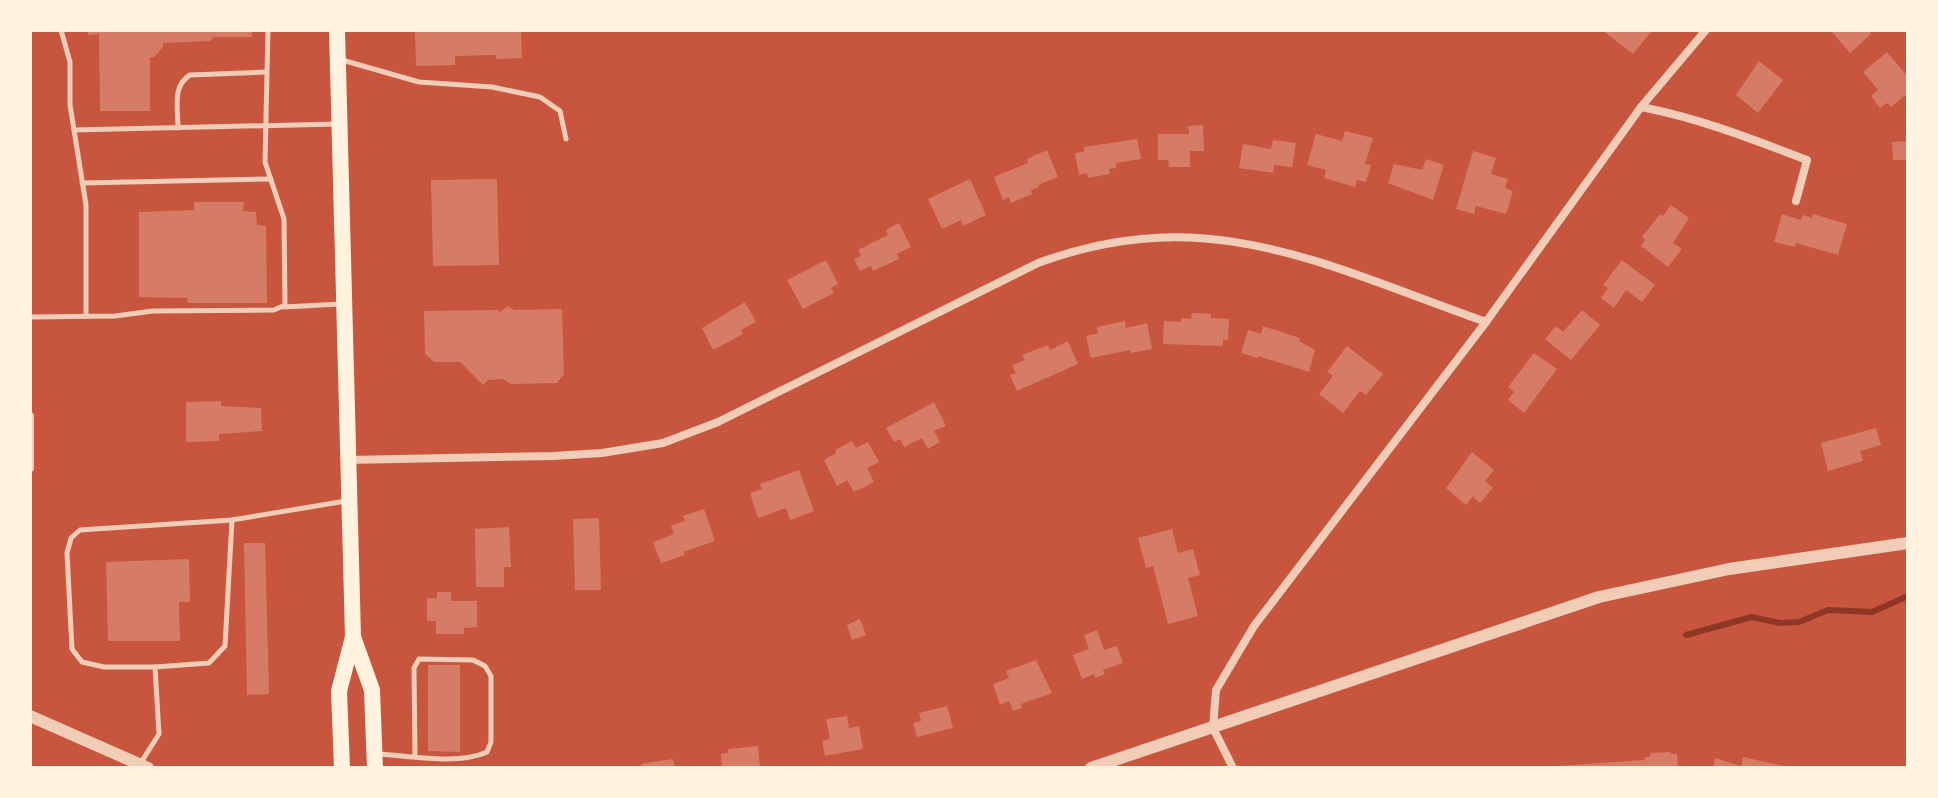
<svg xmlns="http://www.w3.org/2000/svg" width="1938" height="798" viewBox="0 0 1938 798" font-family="Helvetica,sans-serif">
<rect width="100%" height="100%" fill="#c8553d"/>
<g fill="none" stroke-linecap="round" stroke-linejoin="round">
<path stroke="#8f3625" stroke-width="6" d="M1686,635L1752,617L1780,623L1799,622L1828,610L1872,612L1908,596"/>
</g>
<g fill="#d67c66">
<path d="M88,30H252V37H214L210,41L163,43V47L154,57H150V111H100L99,34L88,35Z"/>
<path d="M415,30H521L522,58L496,59V55L455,56V65L416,66Z"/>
<path d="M1602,30H1649L1651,32L1633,54Z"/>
<path d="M1830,30H1868L1871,34L1850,53Z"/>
<path d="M1887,52L1908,77V93L1891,107L1887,103L1880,108L1871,96L1878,90L1863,72Z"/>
<path d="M1759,61L1783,80L1758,113L1736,95Z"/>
<path d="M1203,125L1204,151H1190V167H1169L1168,160H1158V134H1189L1188,126Z"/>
<path d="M1345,131L1373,138L1365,164L1371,165L1366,182L1357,180L1355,187L1324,178L1326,170L1307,165L1316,134L1342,141Z"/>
<path d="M1137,139L1141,159L1116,163V168L1109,169L1110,174L1088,178L1087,173L1079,175L1075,153L1084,152V147Z"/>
<path d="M1273,140L1296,143L1292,167L1274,165L1273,173L1239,168L1243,144L1271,149Z"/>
<path d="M1908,141V160H1893L1892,142Z"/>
<path d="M1047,150L1058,177L1038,185L1039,187L1031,190L1032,194L1011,203L1009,197L1003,200L994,177L1028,163L1027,159Z"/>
<path d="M1473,151L1496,158L1491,174L1508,179L1505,188L1513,191L1506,214L1476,206L1474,214L1456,209Z"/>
<path d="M1426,159L1444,165L1433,200L1388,183L1394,164L1422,170Z"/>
<path d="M497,179L499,265L433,266L431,180Z"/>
<path d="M970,179L986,215L963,226L961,220L942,229L928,199Z"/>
<path d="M194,202H244L243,211L256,212L257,225L266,226L267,303H188L187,298L139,297V212L194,210Z"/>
<path d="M1671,205L1689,218L1673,243L1682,249L1668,267L1641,246L1645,240L1642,237L1660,214L1663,216Z"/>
<path d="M1782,214L1801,220L1803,215L1812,218L1813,214L1847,224L1838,255L1796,243L1795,247L1774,242Z"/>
<path d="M899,223L911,247L897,254L899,259L873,271L871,266L860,271L854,259L861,256L858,250L888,235L886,230Z"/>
<path d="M826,260L838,284L831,288L834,293L803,309L787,280Z"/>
<path d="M1622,260L1655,285L1642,302L1626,290L1614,308L1601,298L1608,288L1603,285Z"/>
<path d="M745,302L756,322L741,330L743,334L713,350L702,328Z"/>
<path d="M508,306L514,310L562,309L564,374L557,383L511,384L503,379L488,380L483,385L460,362H434L425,354L424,311L499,310V313Z"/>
<path d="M1582,310L1600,325L1571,360L1545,339L1556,326L1563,332Z"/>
<path d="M1192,313L1211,314V318L1229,319L1228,340H1223V346L1163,344L1164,321L1181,322V318L1191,319Z"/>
<path d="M1125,321L1126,328L1147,323L1152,349L1131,353L1130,350L1091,358L1086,336L1098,333L1097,327Z"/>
<path d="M1263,326L1300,338L1299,341L1315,350L1309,372L1258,356L1257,358L1241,353L1248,330L1261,334Z"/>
<path d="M1068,341L1078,364L1017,391L1010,375L1016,373L1012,365L1025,360L1022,355L1048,345L1050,350Z"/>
<path d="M1347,346L1383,374L1366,395L1360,391L1343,413L1319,394L1333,376L1327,372Z"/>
<path d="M1534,353L1557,369L1524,413L1508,400L1514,392L1508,387Z"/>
<path d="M221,401V406L261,408L262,431L219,434V441L186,442V402Z"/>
<path d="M934,402L946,426L934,431L940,442L928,449L922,438L904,447L900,439L894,442L886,428Z"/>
<path d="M1876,428L1881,445L1860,451L1863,461L1828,471L1821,443Z"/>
<path d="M852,441L856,448L868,442L879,462L867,468L874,482L854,492L847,480L837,486L824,460L836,453L835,450Z"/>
<path d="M1472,452L1494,470L1485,481L1493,488L1480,503L1473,496L1466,505L1446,488Z"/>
<path d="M799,470L814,511L790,520L786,508L758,518L750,493L762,489L760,484Z"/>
<path d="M704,509L715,541L683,552L685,555L661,563L653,542L674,534L671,526L685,521L683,516Z"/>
<path d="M599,518L601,590H575L573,519Z"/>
<path d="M509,527L511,567H504V587H476L475,529Z"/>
<path d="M1172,529L1178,553L1193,549L1200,575L1188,578L1198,616L1168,624L1153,566L1146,568L1138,538Z"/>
<path d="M244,543H265L269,694L247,695Z"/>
<path d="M189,559L190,602H179L180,641H108L106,562Z"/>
<path d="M437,592H451V601H477V627L464,628V634H436V621H427V598H437Z"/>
<path d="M860,619L866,635L852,640L847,625Z"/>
<path d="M1097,630L1104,650L1117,646L1123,663L1103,670L1105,674L1095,678L1094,674L1082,679L1073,655L1089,649L1084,635Z"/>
<path d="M1036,660L1052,693L1021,704L1022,708L1013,711L1009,701L1000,705L993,684L1009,678L1006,671Z"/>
<path d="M428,665H460V752L428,751Z"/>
<path d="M947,706L953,728L917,737L913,723L921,721L919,713Z"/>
<path d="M847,716L849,728L859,726L863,749L825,756L822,741L830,739L826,719Z"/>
<path d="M758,746L760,768H722L721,754L728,753V749Z"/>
<path d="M1671,752V754H1677L1678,768H1557V766L1645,760V757H1650V753Z"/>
<path d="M1743,757L1788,767V768H1713L1715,758L1741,766Z"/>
<path d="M673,759L675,768H642L641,764Z"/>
</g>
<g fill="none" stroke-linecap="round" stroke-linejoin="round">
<g stroke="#f1ccb7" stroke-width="5">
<path d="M61,30L70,62V105L86,205V316"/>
<path d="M342,60L419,82L492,87L540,97L560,111L566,139"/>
<path d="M178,128C178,108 172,86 190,75L266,72"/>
<path d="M74,130L338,124"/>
<path d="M82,183L271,179"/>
<path d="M283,307L341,304"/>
<path d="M30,317L115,316L153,311L274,310L285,305L284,219L265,162L268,30"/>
<path d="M155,667H104L82,662L72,649L67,553L71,538L80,530L232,520"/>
<path d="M379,754C411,756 459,765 487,752L491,742V676L485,666L473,660L419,659L414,668L415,756"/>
<path d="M140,764L159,734L155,667L209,663L225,646L232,520L346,501"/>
</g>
<g stroke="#f1ccb7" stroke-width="8">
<path d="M1641,107L1706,30"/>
<path d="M30,416V468"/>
<path d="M347,460L553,456L602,453L663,443L718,422L1038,263C1208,200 1327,266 1486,322"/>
<path d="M1233,768L1213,728L1216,690L1254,626L1486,322L1641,107C1699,118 1752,139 1807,160L1796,201"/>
</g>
<g stroke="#f1ccb7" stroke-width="12">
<path d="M30,716L148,768"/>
<path d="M1091,768L1599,597L1729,569L1908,543"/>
</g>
<g stroke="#fff3e0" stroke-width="16">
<path d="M337,30L353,637L339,691L342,768"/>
<path d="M353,637L372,690L375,768"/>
</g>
</g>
<rect width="1938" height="798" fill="none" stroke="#fff3e0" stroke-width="64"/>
</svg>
